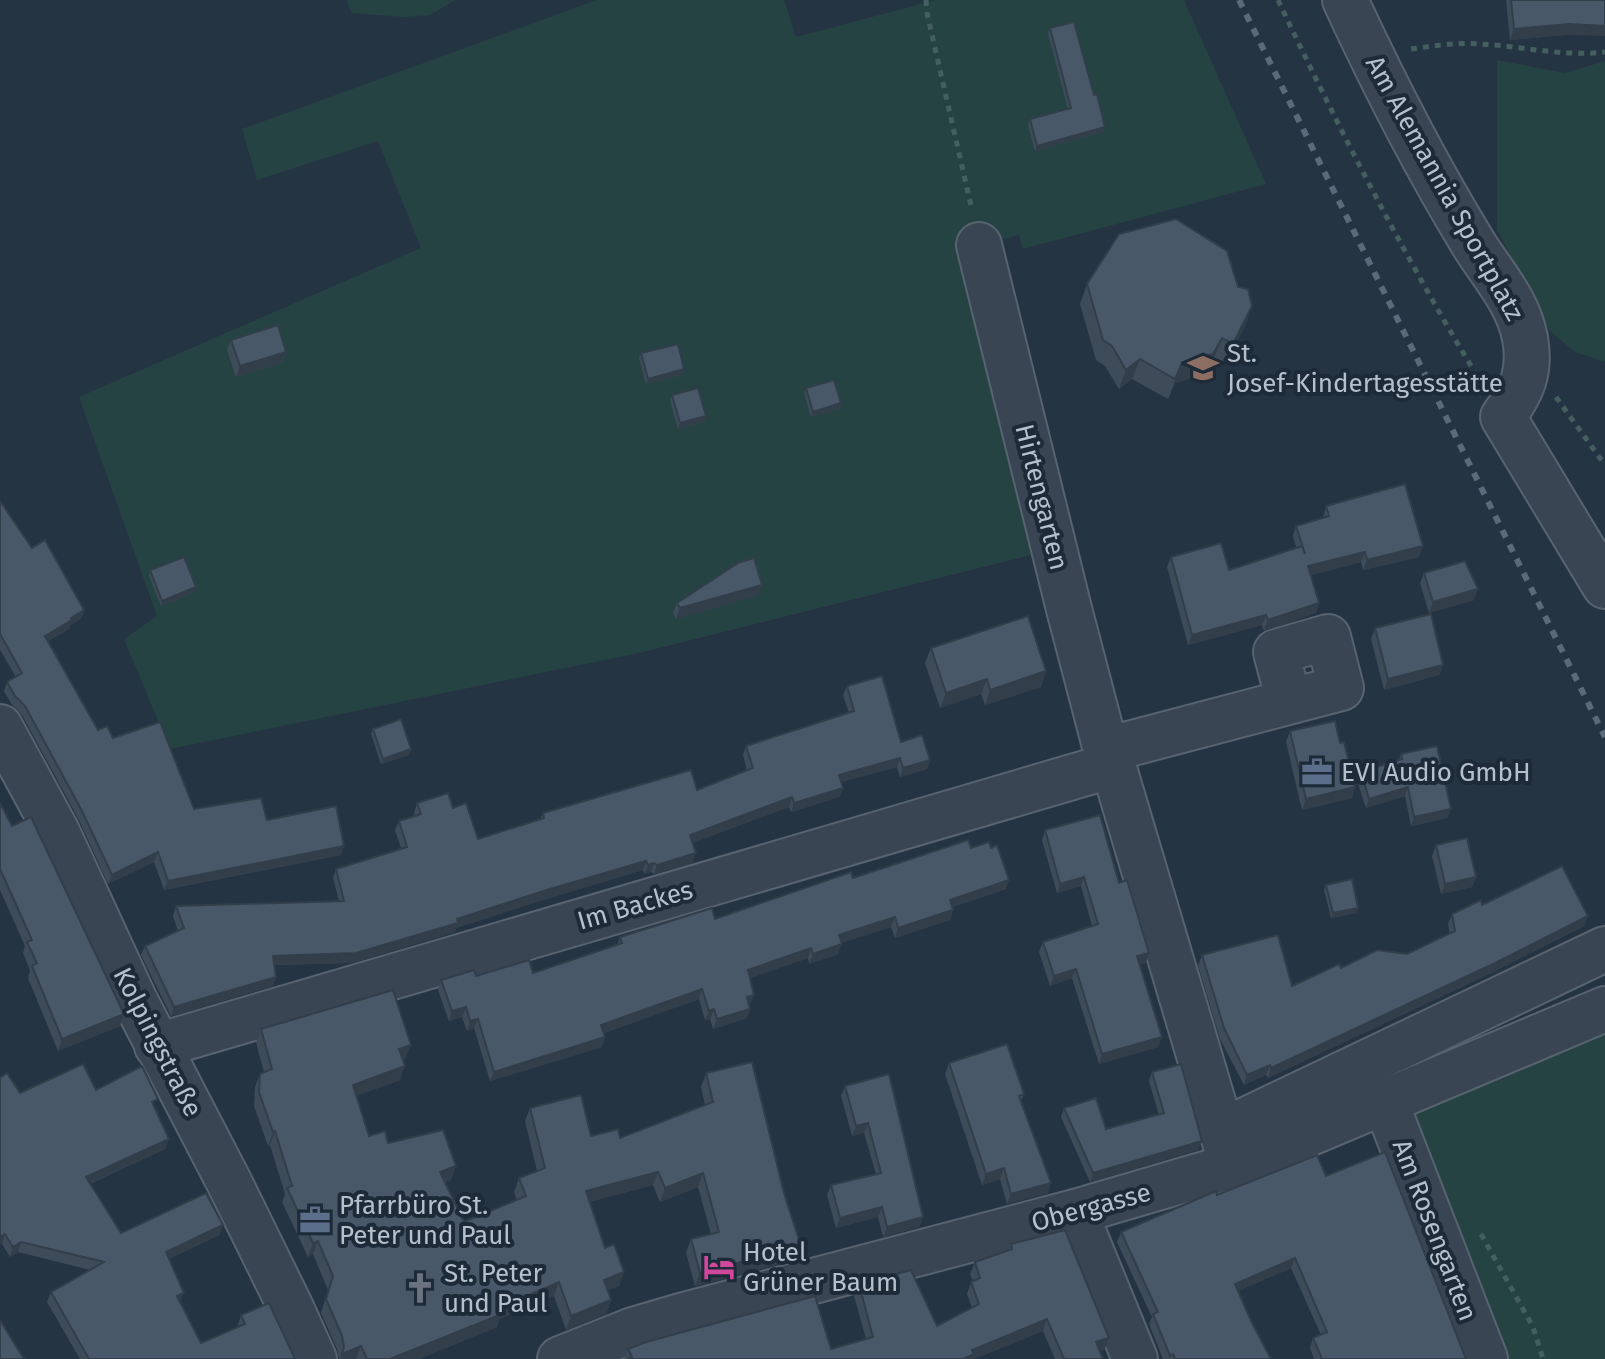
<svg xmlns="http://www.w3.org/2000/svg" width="1605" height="1359" viewBox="0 0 1605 1359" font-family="'Fira Sans',sans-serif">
<rect width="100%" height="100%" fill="#243443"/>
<g fill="#264344">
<path d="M346,0H455L430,15L404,17L352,13Z"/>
<path d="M597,0H784L796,37L936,0H1184L1266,184L1023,249L1019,235L961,251L1031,555L639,653L170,749L124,639L157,616L79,397L421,248L378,141L257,180L242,129Z"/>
<path d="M1497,60L1565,73L1605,61V362L1575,352L1550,331L1497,230Z"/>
<path d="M1605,1035V1359H1503L1408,1116Z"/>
</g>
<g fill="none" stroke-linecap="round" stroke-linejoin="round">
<defs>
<g id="minor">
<path d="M1345,0C1383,82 1426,166 1473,243C1492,274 1518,301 1525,338C1531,372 1522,391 1503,417L1605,586"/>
<path d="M979,245L1069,609L1106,750L1113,765L1232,1166"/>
<path d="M0,727L57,832L134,999L229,1182L291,1308L314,1359"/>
<path d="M1106,750L1341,688L1328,637L1276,652L1289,701"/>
<path d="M157,1046L1113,765"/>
<path d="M1385,1101L1485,1359"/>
<path d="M1221,1132L1605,949"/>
<path d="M1075,1212L1135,1359"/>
<path d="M560,1359L633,1330L677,1317L1075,1212L1232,1166L1605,1009"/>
</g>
</defs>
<use href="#minor" stroke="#57636f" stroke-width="48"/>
<g stroke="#455f60" stroke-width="5" stroke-dasharray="6 6" stroke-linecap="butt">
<path d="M926,0L927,13L972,210"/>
<path d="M1278,0C1340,131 1406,260 1482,384"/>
<path d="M1411,49C1434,46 1457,42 1480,44C1521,46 1563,57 1605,52"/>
<path d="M1556,397L1605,465"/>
<path d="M1481,1234L1533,1327L1543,1359"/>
</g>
<use href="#minor" stroke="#394552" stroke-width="44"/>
<path stroke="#5a6a79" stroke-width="6" stroke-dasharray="8 8" stroke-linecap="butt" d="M1239,0L1605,737"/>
</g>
<g fill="#3e4c5a">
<path d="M1506,0H1605L1565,35L1510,40Z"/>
<path d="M1050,28L1104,132L1035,151L1028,125L1030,119L1068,109L1048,34Z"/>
<path d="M1087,284L1238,287L1252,306L1245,326L1226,363L1214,358L1206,374L1175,383L1168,399L1132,379L1119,389L1105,366L1096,360L1080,304Z"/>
<path d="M231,340L286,352L283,362L236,377L227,350Z"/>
<path d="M641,353L682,375L646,384L639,358Z"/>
<path d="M806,388L841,403L839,409L811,417L804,393Z"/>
<path d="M672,395L706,416L704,422L678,429L670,400Z"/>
<path d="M0,501L32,548L84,610L81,619L70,625L69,629L48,641L98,730L113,738L194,809L267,820L344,846L341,855L164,890L154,862L108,884L79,820L22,715L12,705L4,691L7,682L16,677L0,650Z"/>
<path d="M1326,506L1419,557L1363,570L1361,562L1311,575L1319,603L1316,613L1264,631L1262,625L1188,645L1167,567L1171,557L1229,570L1296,547L1293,536L1296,526L1323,518Z"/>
<path d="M150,570L194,593L161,606L149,576Z"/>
<path d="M1424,573L1474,600L1429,613L1420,583Z"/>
<path d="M758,595L676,619L673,613L677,603Z"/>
<path d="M1375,628L1443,665L1439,675L1384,690L1371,639Z"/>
<path d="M931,648L1046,671L1041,687L985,705L981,694L940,708L925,663Z"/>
<path d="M847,686L901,742L930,760L927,769L900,777L897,767L841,782L843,788L839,797L791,812L789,807L692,843L696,853L692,863L654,874L651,872L644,874L643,870L546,899L456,928L455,932L352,963L274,965L276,977L273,986L171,1016L141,955L145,946L178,931L173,916L176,906L339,901L333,878L336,869L401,848L395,830L399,821L415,816L414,813L417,803L453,808L478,839L540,819L543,813L697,790L747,771L743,755L746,746L849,713L843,695Z"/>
<path d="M373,729L411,749L409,755L381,764L371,734Z"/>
<path d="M1290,731L1355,787L1352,798L1302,810L1286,742Z"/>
<path d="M1401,754L1451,809L1447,818L1411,826L1405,796L1366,808L1357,781L1361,772L1399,759Z"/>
<path d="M0,803L120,1026L58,1051L28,978L30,970L23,953L25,946L0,890Z"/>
<path d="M1045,830L1119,883L1146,963L1139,964L1158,1047L1099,1064L1072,978L1050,986L1039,952L1043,942L1092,926L1081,886L1057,893L1042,840Z"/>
<path d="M1436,845L1476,877L1472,887L1441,894L1432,856Z"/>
<path d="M971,848L1006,889L952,907L953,910L950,920L895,938L891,927L841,943L838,954L809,964L808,958L750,978L754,995L749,1005L750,1009L747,1018L713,1029L710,1019L705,1020L699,999L604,1033L602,1047L490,1081L474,1028L467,1031L462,1017L449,1021L438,990L441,980L476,976L533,973L617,945L620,937L715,919L853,878Z"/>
<path d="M1326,885L1358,908L1356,913L1331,918L1324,890Z"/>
<path d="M1482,905L1588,916L1584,926L1489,974L1268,1078L1266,1075L1244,1085L1220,1039L1198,965L1202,955L1292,986L1341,968L1407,954L1450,934L1448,924L1452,914Z"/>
<path d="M261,1029L406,1058L403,1059L400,1080L356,1096L369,1136L456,1166L451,1180L445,1182L464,1222L517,1200L514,1192L519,1178L537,1171L525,1121L530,1108L591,1136L620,1138L705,1105L701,1087L706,1073L796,1260L695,1286L686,1253L691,1239L711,1234L698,1187L660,1202L653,1185L589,1202L605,1248L624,1272L619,1286L607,1290L611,1300L606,1314L566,1330L554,1296L499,1319L497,1327L419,1359H339L337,1349L321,1313L328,1290L313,1254L308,1257L282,1202L285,1194L270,1145L268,1146L254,1106L255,1087L260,1074L264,1072L256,1043Z"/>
<path d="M949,1063L1024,1094L1021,1101L1048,1193L1007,1204L1000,1179L982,1185L945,1074Z"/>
<path d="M1152,1072L1202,1141L1198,1150L1090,1182L1061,1117L1064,1108L1106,1129L1159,1115L1149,1081Z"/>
<path d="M889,1074L923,1217L919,1227L883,1237L878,1217L836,1228L827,1195L831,1185L876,1174L864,1133L852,1136L841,1096L845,1086Z"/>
<path d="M96,1090L154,1108L169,1139L165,1149L90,1184L121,1233L223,1225L219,1235L169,1259L180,1303L201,1343L239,1327L238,1325L241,1315L295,1359H80L47,1302L51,1292L90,1270L18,1252L10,1257L2,1244L20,1093Z"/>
<path d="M1326,1176L1466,1359H1314L1310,1348L1313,1338L1321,1335L1291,1268L1238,1291L1251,1321L1271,1359H1163L1149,1324L1152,1317L1117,1242L1121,1232L1217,1195Z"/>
<path d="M1011,1244L1104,1350L1100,1351L1103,1359H1055L1043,1331L974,1359H624L628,1349H831L866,1339L854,1296L859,1284L937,1326L972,1308L967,1294L971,1282L973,1281L970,1274L975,1262L1008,1250Z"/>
</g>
<g fill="#323e4a">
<path d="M1569,24L1605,26V36L1565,35L1510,40L1514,29Z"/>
<path d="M1105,127L1104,132L1035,151L1037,146Z"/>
<path d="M1252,306L1245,326L1226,363L1233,344Z"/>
<path d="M1222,338L1214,358L1206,374L1175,383L1168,399L1182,363Z"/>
<path d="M286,352L283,362L236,377L240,366Z"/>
<path d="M1140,359L1132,379L1119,389L1126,370Z"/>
<path d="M684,369L682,375L646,384L648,379Z"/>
<path d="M841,403L839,409L811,417L813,412Z"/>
<path d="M706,416L704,422L678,429L680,423Z"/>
<path d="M1423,546L1419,557L1363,570L1367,560Z"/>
<path d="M1365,552L1361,562L1305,577L1308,566Z"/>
<path d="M762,585L758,595L676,619L680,608Z"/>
<path d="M196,587L194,593L161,606L162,601Z"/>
<path d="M1478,589L1474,600L1429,613L1433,602Z"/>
<path d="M1319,603L1316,613L1264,631L1268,620Z"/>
<path d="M84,610L81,619L70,625L69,629L41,645L45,636Z"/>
<path d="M1266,615L1262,625L1188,645L1192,635Z"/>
<path d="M1443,665L1439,675L1384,690L1388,679Z"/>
<path d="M1046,671L1041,687L985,705L990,690Z"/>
<path d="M987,679L981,694L940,708L946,693Z"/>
<path d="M411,749L409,755L381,764L383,759Z"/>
<path d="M900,758L897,767L835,784L839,775Z"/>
<path d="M930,760L927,769L900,777L903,768Z"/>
<path d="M1355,787L1352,798L1302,810L1306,799Z"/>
<path d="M1408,787L1405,796L1366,808L1369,799Z"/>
<path d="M843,788L839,797L791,812L794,803Z"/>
<path d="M792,797L789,807L687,845L690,835Z"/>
<path d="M1451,809L1447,818L1411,826L1414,817Z"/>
<path d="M344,846L341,855L164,890L168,881Z"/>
<path d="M158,852L154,862L108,884L112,875Z"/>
<path d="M696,853L692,863L654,874L657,865Z"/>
<path d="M646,861L643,870L546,899L456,928L455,932L352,963L269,965L273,956L457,919L550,889Z"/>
<path d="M654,863L651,872L644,874L648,865Z"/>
<path d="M1084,877L1081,886L1057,893L1060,884Z"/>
<path d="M1476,877L1472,887L1441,894L1445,884Z"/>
<path d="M1009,880L1006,889L946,909L950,900Z"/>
<path d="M1358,908L1356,913L1331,918L1333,913Z"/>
<path d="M953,910L950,920L895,938L898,928Z"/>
<path d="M1588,916L1584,926L1489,974L1268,1078L1271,1068Z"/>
<path d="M895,917L891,927L835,945L839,935Z"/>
<path d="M842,944L838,954L809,964L813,954Z"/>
<path d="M811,948L808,958L744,980L748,970Z"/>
<path d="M1149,953L1146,963L1133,966L1137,956Z"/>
<path d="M1076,969L1072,978L1050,986L1054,976Z"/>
<path d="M276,977L273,986L171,1016L174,1007Z"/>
<path d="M702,989L699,999L598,1035L601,1025Z"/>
<path d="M754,995L750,1005L743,1007L747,997Z"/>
<path d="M466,1007L462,1017L449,1021L452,1011Z"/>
<path d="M714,1009L710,1019L705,1020L709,1011Z"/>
<path d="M750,1009L747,1018L713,1029L717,1019Z"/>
<path d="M124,1014L120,1026L58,1051L62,1039Z"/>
<path d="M478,1019L474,1028L467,1031L470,1021Z"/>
<path d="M605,1037L602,1047L490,1081L494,1072Z"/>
<path d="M1162,1037L1158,1047L1099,1064L1102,1054Z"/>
<path d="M411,1045L406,1058L394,1062L399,1049Z"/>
<path d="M1270,1065L1266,1075L1244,1085L1247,1075Z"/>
<path d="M405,1066L400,1080L348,1099L353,1085Z"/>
<path d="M868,1123L864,1133L852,1136L856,1126Z"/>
<path d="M275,1131L270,1145L268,1146L273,1132Z"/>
<path d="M169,1139L165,1149L82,1187L86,1177Z"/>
<path d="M1202,1141L1198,1150L1090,1182L1093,1173Z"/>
<path d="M456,1166L451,1180L435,1186L440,1172Z"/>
<path d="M1004,1168L1000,1179L982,1185L986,1174Z"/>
<path d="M658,1172L653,1185L581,1204L586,1191Z"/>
<path d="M703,1173L698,1187L660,1202L665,1188Z"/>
<path d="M1051,1183L1048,1193L1007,1204L1011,1194Z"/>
<path d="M882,1207L878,1217L836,1228L840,1218Z"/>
<path d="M923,1217L919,1227L883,1237L887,1227Z"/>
<path d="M223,1225L219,1235L163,1262L166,1252Z"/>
<path d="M5,1234L2,1244L0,1245V1237Z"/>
<path d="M318,1241L313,1254L308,1257L313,1243Z"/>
<path d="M21,1242L18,1252L10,1257L13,1247Z"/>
<path d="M801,1246L796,1260L695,1286L700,1273Z"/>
<path d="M1295,1258L1291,1268L1231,1294L1235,1284Z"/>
<path d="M624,1272L619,1286L599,1293L604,1280Z"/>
<path d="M559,1282L554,1296L499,1319L497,1327L419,1359H390L499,1308Z"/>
<path d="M184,1293L180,1303L177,1296Z"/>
<path d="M611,1300L606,1314L566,1330L571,1316Z"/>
<path d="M1047,1319L1043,1331L974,1359H963L972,1350Z"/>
<path d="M1109,1338L1104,1350L1092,1354L1096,1342Z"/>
<path d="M361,1346L356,1359H340L342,1354Z"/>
</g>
<g fill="#485869" stroke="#323e4a" stroke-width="2">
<path d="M1511,0H1605V26L1569,24L1514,29Z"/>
<path d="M1074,22L1094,95L1097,94L1105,127L1037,146L1030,119L1071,108L1050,28Z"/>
<path d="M1176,219L1227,251L1238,287L1248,289L1252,306L1233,344L1222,338L1213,354L1182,363L1175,379L1140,359L1126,370L1112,346L1103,340L1087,284L1119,234Z"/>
<path d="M278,325L286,352L240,366L231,340Z"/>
<path d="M678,344L684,369L648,379L641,353Z"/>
<path d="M834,380L841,403L813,412L806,388Z"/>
<path d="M698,388L706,416L680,423L672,395Z"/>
<path d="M1405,484L1423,546L1367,560L1365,552L1308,566L1319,603L1268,620L1266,615L1192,635L1171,557L1221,543L1229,570L1302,546L1305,554L1296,526L1329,516L1326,506Z"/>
<path d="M0,501L32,548L45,540L84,610L71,618L72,620L45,636L98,730L107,726L113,738L160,722L194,809L261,798L267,820L336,806L344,846L168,881L158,852L112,875L82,811L25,706L15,696L7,682L22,673L0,634Z"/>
<path d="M184,557L196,587L162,601L150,570Z"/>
<path d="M754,558L762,585L680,608L677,603L738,563Z"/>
<path d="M1465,561L1478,589L1433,602L1424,573Z"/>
<path d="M1431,614L1443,665L1388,679L1375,628Z"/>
<path d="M1028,616L1046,671L990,690L987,679L946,693L931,648Z"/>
<path d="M882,676L901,742L922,735L930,760L903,768L900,758L839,775L843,788L794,803L792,797L690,835L696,853L657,865L654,863L648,865L646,861L550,889L457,919L458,923L356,953L273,956L276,977L174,1007L145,946L184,928L176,906L344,901L336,869L407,847L399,821L421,814L417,803L448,793L453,808L466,803L478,839L544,818L543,813L691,770L697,790L753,768L746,746L854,711L847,686Z"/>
<path d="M401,719L411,749L383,759L373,729Z"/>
<path d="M1335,721L1340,743L1344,742L1355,787L1306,799L1290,731Z"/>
<path d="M1437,746L1451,809L1414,817L1408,787L1369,799L1361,772L1402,759L1401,754Z"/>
<path d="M0,803L12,826L31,817L124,1014L62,1039L32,966L37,963L27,942L32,940L0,869Z"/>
<path d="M1100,815L1119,883L1127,880L1149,953L1137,956L1162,1037L1102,1054L1076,969L1054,976L1043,942L1098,924L1084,877L1060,884L1045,830Z"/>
<path d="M1467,838L1476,877L1445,884L1436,845Z"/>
<path d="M968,840L971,848L989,842L991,848L997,845L1009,880L950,900L953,910L898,928L895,917L839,935L842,944L813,954L811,948L748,970L754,995L747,997L750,1009L717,1019L714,1009L709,1011L702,989L601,1025L605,1037L494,1072L478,1019L470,1021L466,1007L452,1011L441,980L474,970L476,976L529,960L533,973L622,943L620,937L712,908L715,919L851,872L853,878Z"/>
<path d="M1562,866L1588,916L1493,964L1271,1068L1270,1065L1247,1075L1224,1028L1202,955L1278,935L1292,986L1339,964L1341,968L1377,950L1407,954L1455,931L1452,914L1481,900L1482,905Z"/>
<path d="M1352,879L1358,908L1333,913L1326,885Z"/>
<path d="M393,990L411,1045L399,1049L405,1066L353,1085L369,1136L385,1131L388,1143L443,1130L456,1166L440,1172L464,1222L526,1196L519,1178L545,1168L530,1108L581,1095L591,1136L618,1129L620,1138L713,1102L706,1073L752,1062L784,1193L801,1246L700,1273L691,1239L719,1232L703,1173L665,1188L658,1172L586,1191L605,1248L614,1244L624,1272L604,1280L611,1300L571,1316L559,1282L499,1308L502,1314L390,1359H367L361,1346L342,1354L344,1347L342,1336L326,1299L333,1276L318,1241L313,1243L287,1188L292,1186L275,1131L273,1132L259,1092L260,1074L272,1069L261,1029Z"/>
<path d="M1007,1044L1024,1094L1019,1096L1051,1183L1011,1194L1004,1168L986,1174L949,1063Z"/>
<path d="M83,1064L96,1090L142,1066L158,1099L152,1102L169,1139L86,1177L121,1233L206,1193L223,1225L166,1252L184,1293L177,1296L201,1343L245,1324L241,1315L269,1303L295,1359H89L51,1292L104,1262L21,1242L13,1247L5,1234L0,1237V1078L7,1073L20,1093Z"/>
<path d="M1181,1064L1202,1141L1093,1173L1064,1108L1096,1098L1106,1129L1164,1113L1152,1072Z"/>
<path d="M889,1074L923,1217L887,1227L882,1207L840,1218L831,1185L881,1173L868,1123L856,1126L845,1086Z"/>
<path d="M1385,1152L1466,1359H1322L1313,1338L1327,1332L1295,1258L1235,1284L1251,1321L1271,1359H1175L1173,1354L1170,1356L1153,1314L1158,1312L1121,1232L1216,1191L1217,1195L1317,1155L1326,1176Z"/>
<path d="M1065,1230L1109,1338L1096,1342L1103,1359H1064L1047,1319L972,1350L974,1354L963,1359H628L632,1357L628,1349L646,1342L815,1296L831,1349L873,1337L859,1284L911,1270L937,1326L979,1304L971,1282L980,1278L975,1262L1012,1249L1011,1244Z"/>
<path d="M0,1320L24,1359H0Z"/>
</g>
<defs>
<symbol id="school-bare" viewBox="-9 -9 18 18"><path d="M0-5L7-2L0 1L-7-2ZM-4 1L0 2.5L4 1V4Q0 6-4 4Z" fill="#8d6e63" stroke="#1d2a38" stroke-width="2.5" paint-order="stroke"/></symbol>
<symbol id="office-bare" viewBox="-9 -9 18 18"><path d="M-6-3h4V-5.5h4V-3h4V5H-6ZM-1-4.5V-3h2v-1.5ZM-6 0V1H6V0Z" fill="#5c6f8a" stroke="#1d2a38" stroke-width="2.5" paint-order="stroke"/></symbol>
<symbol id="hotel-bare" viewBox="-9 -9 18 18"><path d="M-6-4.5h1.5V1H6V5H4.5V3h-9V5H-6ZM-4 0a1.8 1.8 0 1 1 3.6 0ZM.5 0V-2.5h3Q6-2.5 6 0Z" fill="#d1479c" stroke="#1d2a38" stroke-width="2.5" paint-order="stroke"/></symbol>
<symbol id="church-bare" viewBox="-9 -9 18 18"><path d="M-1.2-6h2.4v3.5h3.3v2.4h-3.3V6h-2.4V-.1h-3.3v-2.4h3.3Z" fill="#6b7280" stroke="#1d2a38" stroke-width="2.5" paint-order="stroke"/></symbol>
</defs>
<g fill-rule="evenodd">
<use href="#school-bare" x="1181" y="346" width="44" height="44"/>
<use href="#office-bare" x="1295" y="750" width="44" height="44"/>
<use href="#office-bare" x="293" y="1198" width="44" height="44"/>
<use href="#hotel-bare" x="697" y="1245" width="44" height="44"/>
<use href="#church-bare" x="398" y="1266" width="44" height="44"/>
</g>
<g text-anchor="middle" stroke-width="8" stroke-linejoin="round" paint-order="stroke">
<g font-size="26" fill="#b6c0cc" stroke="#1d2a38">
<text transform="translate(1445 188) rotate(61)" y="9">Am Alemannia Sportplatz</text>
<text transform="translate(1042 497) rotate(76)" y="9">Hirtengarten</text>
<text transform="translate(635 905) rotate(-16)" y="9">Im Backes</text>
<text transform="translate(158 1042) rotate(63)" y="9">Kolpingstraße</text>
<text transform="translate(1091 1207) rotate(-15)" y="9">Obergasse</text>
<text transform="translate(1435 1230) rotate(69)" y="9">Am Rosengarten</text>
</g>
<g font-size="26" fill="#b6c0cc" stroke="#1d2a38" text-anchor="start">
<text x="1227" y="362">St.<tspan x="1227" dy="30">Josef-Kindertagesstätte</tspan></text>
<text x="1341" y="781">EVI Audio GmbH</text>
<text x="339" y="1214">Pfarrbüro St.<tspan x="339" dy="30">Peter und Paul</tspan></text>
<text x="743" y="1261">Hotel<tspan x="743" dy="30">Grüner Baum</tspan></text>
<text x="444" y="1282">St. Peter<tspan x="444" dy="30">und Paul</tspan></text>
</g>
</g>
</svg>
